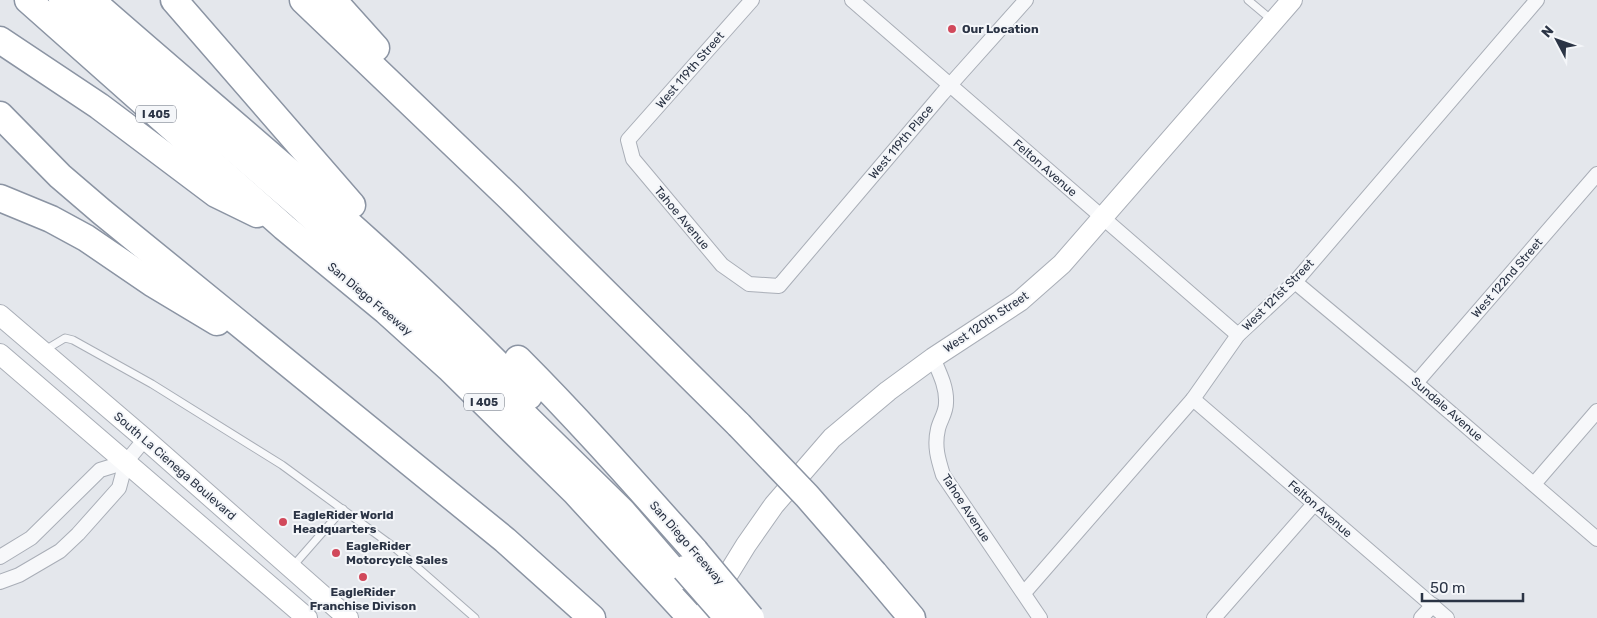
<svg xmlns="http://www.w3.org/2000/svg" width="1597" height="618" viewBox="0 0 1597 618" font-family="Rubik,sans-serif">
<rect width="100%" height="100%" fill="#e4e7ec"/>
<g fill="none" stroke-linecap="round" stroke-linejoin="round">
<defs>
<g id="service">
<path d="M1248,0L1273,21"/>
<path d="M45,350L65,338L73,340L152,384L282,465L394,547L475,618"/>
<path d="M293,566L343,509"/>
</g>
<g id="minor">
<path d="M752,0L628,140L633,159L722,265L749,284L779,286L942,94L1026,0"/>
<path d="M852,0L1238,335"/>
<path d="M1295,282L1416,383L1597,539"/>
<path d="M933,358C939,372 947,387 946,403C946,413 940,420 938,429C934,446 938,459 943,475L1040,618"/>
<path d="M1416,383L1597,174"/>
<path d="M1193,399L1447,618"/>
<path d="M1534,484L1597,411"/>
<path d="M0,557L31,538L100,470L126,462"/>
<path d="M0,582L19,575L60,551L78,534L119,488L126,462L145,439"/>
<path d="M1024,593L1193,399L1238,335L1295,282L1537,0"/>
<path d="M1214,618L1314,504"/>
<path d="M1421,618L1433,605"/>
</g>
<g id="secondary">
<path d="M0,315L145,439L348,618"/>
<path d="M0,354L307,618"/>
<path d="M701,618L746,545L774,505L832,438L888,391L933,358L1020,301L1062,264L1292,0"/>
</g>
<g id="motorway">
<path d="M28,0L284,227L386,311L449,368L575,492L691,618"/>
<path d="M62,0L300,206L466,358L622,511L679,577"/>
<path d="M91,0C239,130 393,254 529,396"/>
<path d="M174,0L352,205"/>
<path d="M303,0L510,198L739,425"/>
<path d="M333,0L376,48"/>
<path d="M0,40L99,106L216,194L257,214"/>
<path d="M0,115L60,176L102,212L505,540L592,618"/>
<path d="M0,198L51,219L86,238L152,283L217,322"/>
<path d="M518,359C580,421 637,486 695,551"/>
<path d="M874,573L912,618"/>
</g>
</defs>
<use href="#service" stroke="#a9aeb7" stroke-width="9"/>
<use href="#minor" stroke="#a9aeb7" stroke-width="16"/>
<use href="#secondary" stroke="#a9aeb7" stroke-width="22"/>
<use href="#motorway" stroke="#8b94a3" stroke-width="29"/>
<use href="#service" stroke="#f7f8fa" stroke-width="7"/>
<use href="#minor" stroke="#f7f8fa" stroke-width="14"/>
<use href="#secondary" stroke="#fff" stroke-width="20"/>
<use href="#motorway" stroke="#fff" stroke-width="26"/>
<defs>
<g id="motorway-bridge">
<path d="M739,425L807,496L874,573"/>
<path d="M695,551L751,618"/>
<path d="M685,569L728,618"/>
</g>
</defs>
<use href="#motorway-bridge" stroke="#8b94a3" stroke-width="29" stroke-linecap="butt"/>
<use href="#motorway-bridge" stroke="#fff" stroke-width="26"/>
</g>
<g fill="#d1495b" stroke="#f4f6f9" stroke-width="2">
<circle cx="952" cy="29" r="5"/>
<circle cx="283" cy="522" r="5"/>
<circle cx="336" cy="553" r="5"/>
<circle cx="363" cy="577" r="5"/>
</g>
<g text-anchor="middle" stroke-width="4" stroke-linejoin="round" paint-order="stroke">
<g fill="#f4f6f9" stroke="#676e7b" stroke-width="1">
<rect x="136" y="105.5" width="40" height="17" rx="4"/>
<rect x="464" y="393.5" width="40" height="17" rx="4"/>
</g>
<g font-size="11" font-weight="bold" fill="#2b3445">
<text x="156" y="118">I 405</text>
<text x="484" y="406">I 405</text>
</g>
<g font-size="12" font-weight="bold" fill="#2b3445" stroke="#f4f6f9" text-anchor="start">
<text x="962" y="33">Our Location</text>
<text x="293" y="519">EagleRider World<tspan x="293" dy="14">Headquarters</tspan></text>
<text x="346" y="550">EagleRider<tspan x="346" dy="14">Motorcycle Sales</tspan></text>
<text x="363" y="596" text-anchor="middle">EagleRider<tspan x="363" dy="14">Franchise Divison</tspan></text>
</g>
<g font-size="12" fill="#2b3445" stroke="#f4f6f9">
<text transform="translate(690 70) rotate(-49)" y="4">West 119th Street</text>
<text transform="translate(901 142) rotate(-50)" y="4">West 119th Place</text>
<text transform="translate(1045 168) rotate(41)" y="4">Felton Avenue</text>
<text transform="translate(682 218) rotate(50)" y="4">Tahoe Avenue</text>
<text transform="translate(1507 278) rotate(-49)" y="4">West 122nd Street</text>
<text transform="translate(1278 295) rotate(-45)" y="4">West 121st Street</text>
<text transform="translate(370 299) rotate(40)" y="4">San Diego Freeway</text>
<text transform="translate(986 322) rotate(-34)" y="4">West 120th Street</text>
<text transform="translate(1447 409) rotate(41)" y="4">Sundale Avenue</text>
<text transform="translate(175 466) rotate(41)" y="4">South La Cienega Boulevard</text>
<text transform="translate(966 508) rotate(57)" y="4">Tahoe Avenue</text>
<text transform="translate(1320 509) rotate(41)" y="4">Felton Avenue</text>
<text transform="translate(687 543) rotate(49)" y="4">San Diego Freeway</text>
</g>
</g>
<g transform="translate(1557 40) rotate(311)" stroke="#f4f6f9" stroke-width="4" paint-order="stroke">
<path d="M0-4L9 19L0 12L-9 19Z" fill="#2b3445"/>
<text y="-8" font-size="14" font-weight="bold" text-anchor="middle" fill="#2b3445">N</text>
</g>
<path d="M1422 593v8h101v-8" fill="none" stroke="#2b3445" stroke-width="2.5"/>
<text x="1430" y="593" font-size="15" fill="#2b3445" stroke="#f4f6f9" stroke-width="4" paint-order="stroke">50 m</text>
</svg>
